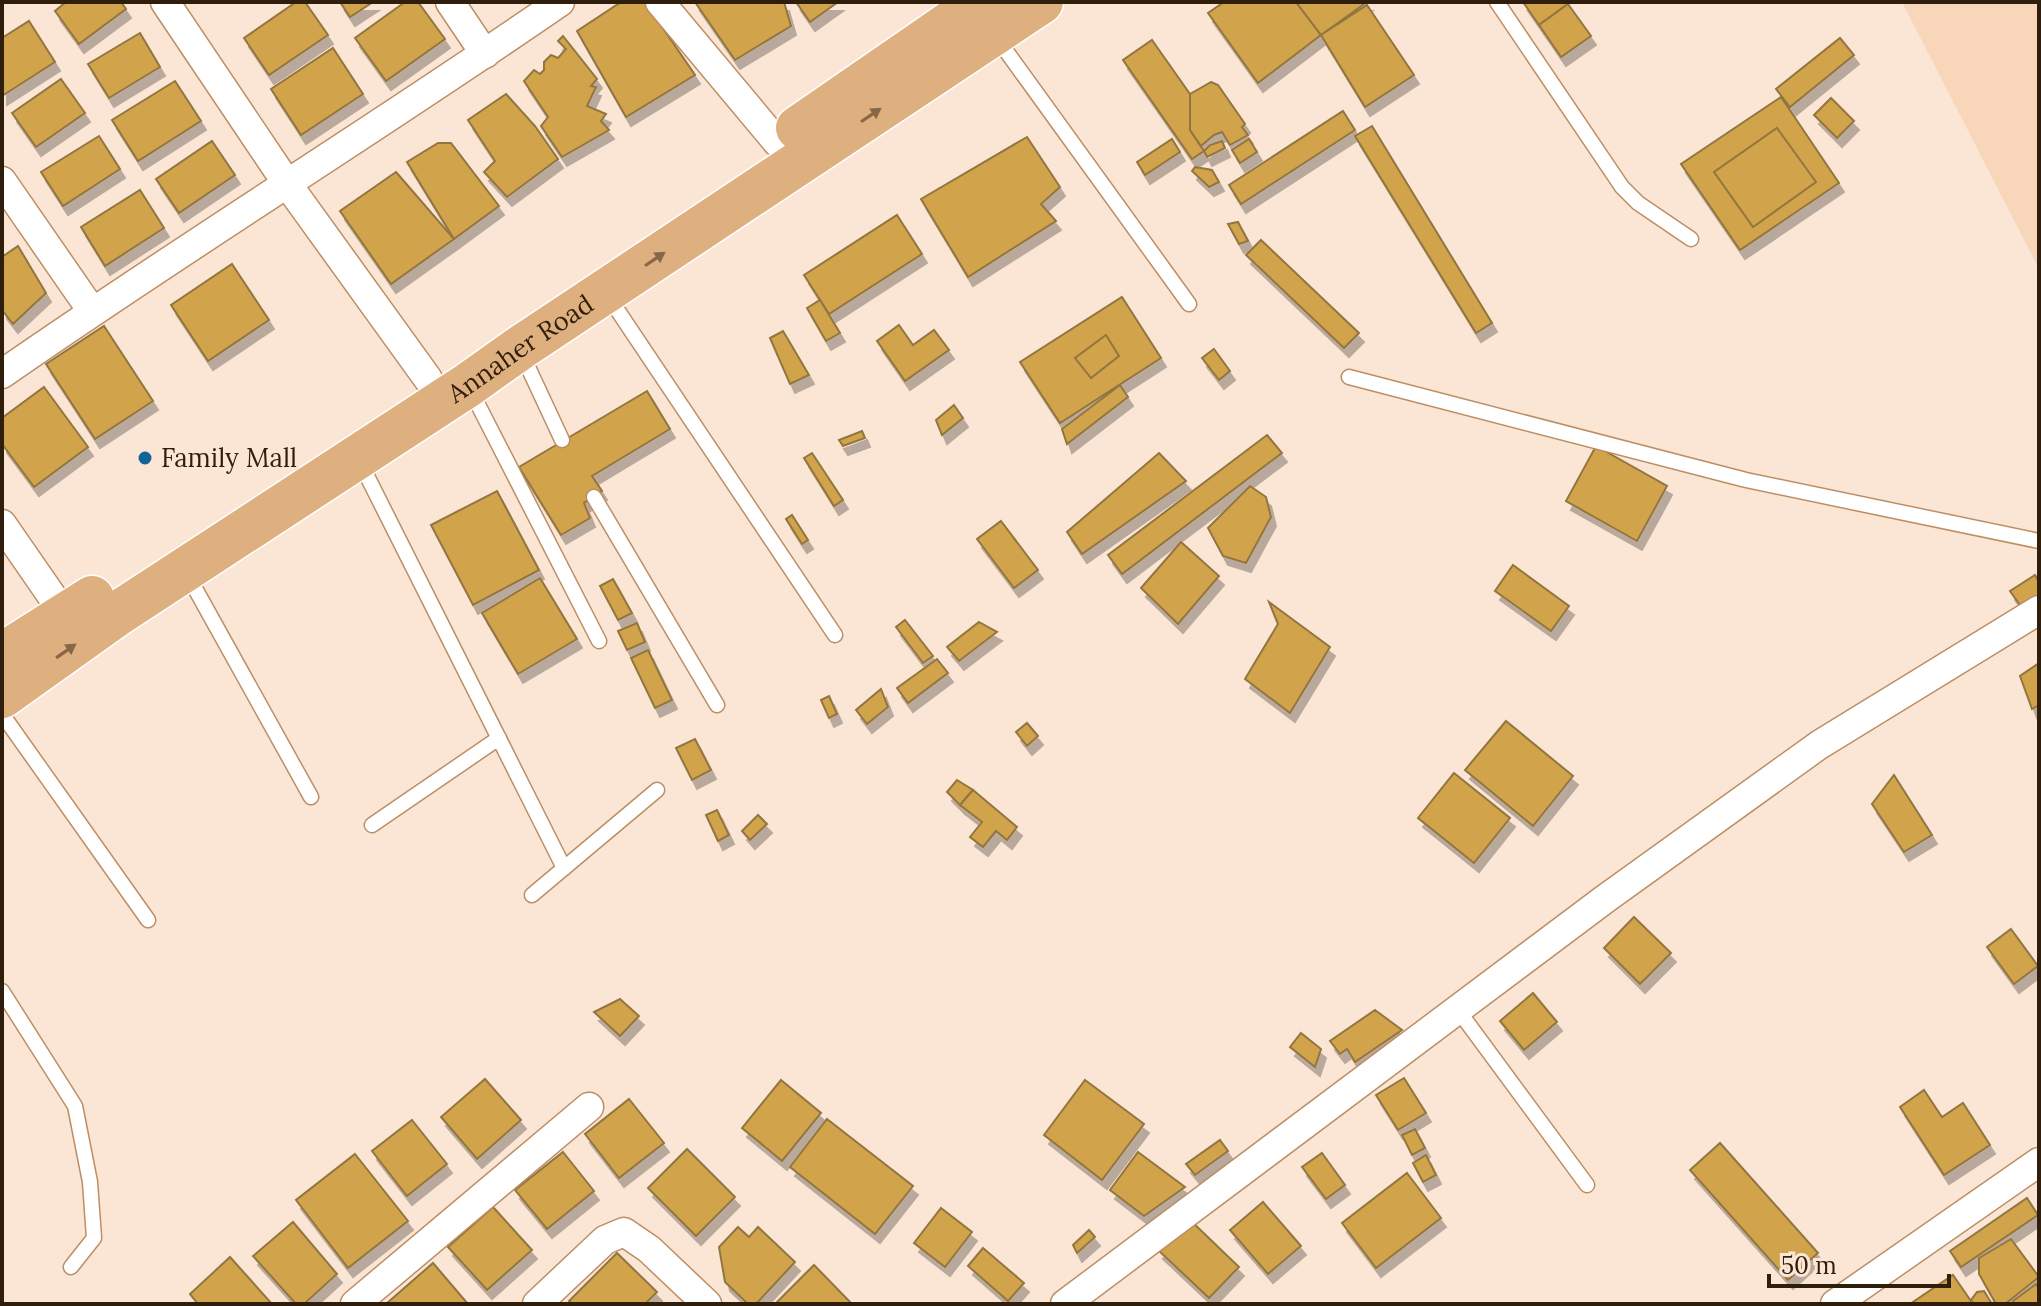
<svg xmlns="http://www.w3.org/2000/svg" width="2041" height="1306" viewBox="0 0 2041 1306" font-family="Lora,serif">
<defs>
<filter id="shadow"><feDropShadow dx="5" dy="9" stdDeviation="0" flood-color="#0004"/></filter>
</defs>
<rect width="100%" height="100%" fill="#fbe6d5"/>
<path fill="#f8d6b9" d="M1902,2H2039V269Z"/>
<g fill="#d1a44b" stroke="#92753f" stroke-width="2" filter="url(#shadow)">
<path d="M66,2H121L126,9L79,44L55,11Z"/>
<path d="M296,2H305L328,35L269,75L244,38Z"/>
<path d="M340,2H373L350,17Z"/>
<path d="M405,2H418L445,39L386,81L355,38Z"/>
<path d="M621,2H645L695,75L626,117L577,31Z"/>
<path d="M695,2H784L791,26L735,60Z"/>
<path d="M796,2H838L810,22Z"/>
<path d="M1224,2H1296L1321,35L1258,83L1208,13Z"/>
<path d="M1296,2H1367L1321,35Z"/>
<path d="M1523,2H1567L1568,4L1539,25Z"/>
<path d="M1568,4L1591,36L1561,57L1539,25Z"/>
<path d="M1367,5L1414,75L1365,107L1321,35Z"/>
<path d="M29,21L55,62L2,96V38Z"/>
<path d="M140,33L160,67L109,98L88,64Z"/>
<path d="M563,36L597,79L591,86L596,87L587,106L606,114L601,121L609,130L562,157L541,126L548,117L524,81L534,70L540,74L544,70V62L551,55L558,58L566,49L558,41Z"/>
<path d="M1840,38L1854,55L1790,107L1776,89Z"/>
<path d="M1152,40L1190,94V130L1204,151L1192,159L1123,60Z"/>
<path d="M333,48L363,94L301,135L271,89Z"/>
<path d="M61,79L85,113L36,147L12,113Z"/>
<path d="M175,81L201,121L138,161L112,120Z"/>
<path d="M1211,82L1218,85L1245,124L1242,127L1248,135L1230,145L1222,132L1214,135L1201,146L1190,130V94Z"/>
<path d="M506,94L535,126L558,159L507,197L484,172L495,161L468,120Z"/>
<path d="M1781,97L1839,183L1740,250L1681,164Z"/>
<path d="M1831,98L1854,121L1837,138L1814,115Z"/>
<path d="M1343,111L1355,130L1241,204L1229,185Z"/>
<path d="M1372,126L1492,323L1476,333L1355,136Z"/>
<path d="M1777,128L1816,182L1753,227L1714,172Z"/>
<path d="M99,136L120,169L63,206L41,172Z"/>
<path d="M1027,137L1060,187L1041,204L1056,221L968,277L921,199Z"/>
<path d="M1172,139L1180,152L1145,175L1137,162Z"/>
<path d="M1249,139L1257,152L1240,163L1232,150Z"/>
<path d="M212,141L235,175L179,213L156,179Z"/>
<path d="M1222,141L1225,148L1207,157L1204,151L1210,145Z"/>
<path d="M438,143H451L499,206L454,239L407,162Z"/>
<path d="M1195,167L1212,170L1219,182L1209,187L1192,171Z"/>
<path d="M396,172L454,239L391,284L340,211Z"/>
<path d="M140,190L164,228L105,266L81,227Z"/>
<path d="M897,215L922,254L829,314L804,275Z"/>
<path d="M1238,222L1248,241L1239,244L1228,224Z"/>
<path d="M1261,240L1359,333L1344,348L1246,255Z"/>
<path d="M18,246L46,293L13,324L2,310V257Z"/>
<path d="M232,264L269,320L208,361L171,305Z"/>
<path d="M1122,297L1161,358L1060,423L1020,362Z"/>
<path d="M820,300L840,333L826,341L807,308Z"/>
<path d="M899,325L913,345L934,330L949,350L905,381L877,341Z"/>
<path d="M104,326L153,401L95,439L46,364Z"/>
<path d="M783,331L809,375L790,384L770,338Z"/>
<path d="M1106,335L1119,356L1091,378L1075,358Z"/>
<path d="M1214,349L1230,371L1219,380L1202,358Z"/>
<path d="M1120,385L1128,397L1067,444L1062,429Z"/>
<path d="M44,387L88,447L34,487L2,444V418Z"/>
<path d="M647,391L670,429L592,476L602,491L584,503L590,518L561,535L519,467Z"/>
<path d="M954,405L963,418L942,435L936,420Z"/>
<path d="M862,431L865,438L843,446L839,440Z"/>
<path d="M1267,435L1282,453L1122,574L1108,555Z"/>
<path d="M1596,446L1667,486L1637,541L1566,501Z"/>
<path d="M812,453L843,500L834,506L804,458Z"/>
<path d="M1159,453L1186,481L1082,554L1067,532Z"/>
<path d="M1250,486L1266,497L1271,517L1246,563L1223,556L1208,528Z"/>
<path d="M497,491L539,570L473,605L431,525Z"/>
<path d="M792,515L808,540L802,544L786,519Z"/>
<path d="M1001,521L1038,570L1014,588L977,539Z"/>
<path d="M1181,542L1219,576L1178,624L1141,588Z"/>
<path d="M1513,565L1569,606L1551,631L1495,591Z"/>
<path d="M2035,575L2039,582V597L2022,608L2010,591Z"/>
<path d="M540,578L577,639L518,674L482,613Z"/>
<path d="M613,579L632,613L618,620L600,586Z"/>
<path d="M1269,602L1330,647L1290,713L1245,679L1278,624Z"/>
<path d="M905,620L933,656L923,663L896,627Z"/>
<path d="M979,622L997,632L959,661L947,647Z"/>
<path d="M637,623L645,642L627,650L618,631Z"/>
<path d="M648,650L672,700L655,708L631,658Z"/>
<path d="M937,659L948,673L908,703L897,688Z"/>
<path d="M2039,663V705L2032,709L2020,676Z"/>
<path d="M881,689L888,707L867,724L856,710Z"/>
<path d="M829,696L837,714L829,718L821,700Z"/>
<path d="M1506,721L1573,776L1533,826L1465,770Z"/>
<path d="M1027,723L1038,736L1027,746L1016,732Z"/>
<path d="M695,739L711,770L692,780L676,748Z"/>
<path d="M1454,773L1510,818L1474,863L1418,818Z"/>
<path d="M1894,775L1932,835L1904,852L1872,804Z"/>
<path d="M957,780L973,790L960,805L947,792Z"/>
<path d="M973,790L1017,827L1007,840L996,831L983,847L970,837L982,822L960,805Z"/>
<path d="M717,810L729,835L718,841L706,815Z"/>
<path d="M758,815L767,824L750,840L742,831Z"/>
<path d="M1634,917L1671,953L1640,984L1604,948Z"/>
<path d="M2011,929L2038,966L2014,984L1987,947Z"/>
<path d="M1533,993L1557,1022L1524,1050L1500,1021Z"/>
<path d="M620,999L639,1016L620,1036L594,1012Z"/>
<path d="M1375,1010L1402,1030L1355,1062L1347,1049L1340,1054L1330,1041Z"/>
<path d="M1301,1033L1321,1049L1315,1067L1290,1047Z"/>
<path d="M1404,1078L1426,1113L1398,1130L1376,1095Z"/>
<path d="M485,1079L521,1120L477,1159L441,1117Z"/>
<path d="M781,1080L821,1113L782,1161L742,1128Z"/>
<path d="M1085,1080L1144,1124L1102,1180L1044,1135Z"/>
<path d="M1924,1090L1942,1117L1963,1103L1990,1145L1944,1175L1900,1107Z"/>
<path d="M629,1099L664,1143L619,1178L585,1134Z"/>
<path d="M827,1119L913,1186L875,1234L790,1167Z"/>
<path d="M412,1120L447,1164L407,1196L372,1151Z"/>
<path d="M1415,1129L1425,1148L1412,1155L1402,1135Z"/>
<path d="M1220,1140L1228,1151L1195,1175L1186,1164Z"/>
<path d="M1720,1143L1818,1253L1788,1280L1690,1170Z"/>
<path d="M687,1149L735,1197L696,1236L648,1188Z"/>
<path d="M563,1152L594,1191L547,1229L515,1190Z"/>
<path d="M1138,1152L1185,1187L1144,1216L1110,1190Z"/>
<path d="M1322,1153L1345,1185L1326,1199L1302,1167Z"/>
<path d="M355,1154L408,1221L348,1268L296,1200Z"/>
<path d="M1426,1155L1436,1175L1423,1182L1413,1163Z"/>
<path d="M1407,1173L1441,1218L1376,1268L1342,1223Z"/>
<path d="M2027,1198L2038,1215L1961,1267L1950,1251Z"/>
<path d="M1263,1202L1301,1246L1268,1274L1230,1230Z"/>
<path d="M493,1207L532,1250L487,1290L448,1247Z"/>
<path d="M941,1208L972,1232L945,1267L914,1243Z"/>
<path d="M1188,1218L1239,1267L1209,1298L1158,1250Z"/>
<path d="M293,1222L337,1274L304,1304H296L253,1256Z"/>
<path d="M738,1227L749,1237L758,1227L795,1262L756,1304H748L725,1282L719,1247Z"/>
<path d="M1089,1230L1095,1237L1077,1253L1073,1245Z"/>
<path d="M2011,1239L2039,1277L2005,1304H1996L1979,1274V1258Z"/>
<path d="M983,1248L1024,1283L1008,1301L968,1266Z"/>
<path d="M617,1253L657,1292L645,1304H572L569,1301Z"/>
<path d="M230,1257L272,1304H198L190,1294Z"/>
<path d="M433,1263L468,1304H386Z"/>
<path d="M814,1265L852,1304H775Z"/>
<path d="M1953,1275L1973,1304H1910Z"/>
<path d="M2036,1284L2039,1289V1304H2015L2013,1301Z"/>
<path d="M1984,1291L1992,1304H1974L1971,1300L1977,1292Z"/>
</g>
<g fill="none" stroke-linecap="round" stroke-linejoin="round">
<defs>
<g id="lane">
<path d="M1497,2L1622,187L1638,203L1691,239"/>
<path d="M996,37L1189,304"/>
<path d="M608,296L835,635"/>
<path d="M521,352L562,440"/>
<path d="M1349,377L1746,480L2039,541"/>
<path d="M470,389L599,641"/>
<path d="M360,462L564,868"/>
<path d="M594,497L717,705"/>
<path d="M187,574L311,797"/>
<path d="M2,714L148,920"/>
<path d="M372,825L499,738"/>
<path d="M532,895L657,790"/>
<path d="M2,991L75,1106L90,1182L94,1238L71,1267"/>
<path d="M1458,1010L1587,1185"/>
</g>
<g id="street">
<path d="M165,2L288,185L428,379"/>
<path d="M450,2L485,54"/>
<path d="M660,2L777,142"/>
<path d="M2,181L92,311"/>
<path d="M2,374C186,246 376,129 560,2"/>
<path d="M2,524L65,615"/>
<path d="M355,1304L589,1107"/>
<path d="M537,1304L605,1240L624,1232L649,1249L707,1304"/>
<path d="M1065,1304L1605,899L1819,745L2039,610"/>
<path d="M1835,1304L2039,1162"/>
</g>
<g id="primary">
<path d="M798,128L981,2"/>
<path d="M2,655L92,598"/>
<path id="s1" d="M2,696L117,614L468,385L520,348L1041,2"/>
</g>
</defs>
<use href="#lane" stroke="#bd8e64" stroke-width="17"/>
<use href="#street" stroke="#bd8e64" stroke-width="31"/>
<use href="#primary" stroke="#fff" stroke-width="47"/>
<use href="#lane" stroke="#fff" stroke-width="14"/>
<use href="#street" stroke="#fff" stroke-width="28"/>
<use href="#primary" stroke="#dfb07f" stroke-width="44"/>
</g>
<defs><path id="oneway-solid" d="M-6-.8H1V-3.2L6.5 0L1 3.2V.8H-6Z" transform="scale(2)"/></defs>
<g fill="#886746">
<use href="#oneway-solid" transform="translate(871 115) rotate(-34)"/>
<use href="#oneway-solid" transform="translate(655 259) rotate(-34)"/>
<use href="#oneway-solid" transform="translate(66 651) rotate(-35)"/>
</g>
<circle fill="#116495" stroke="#fbe6d5" stroke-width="3" cx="145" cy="458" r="8"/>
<g text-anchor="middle" stroke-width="6" stroke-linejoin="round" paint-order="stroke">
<g font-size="26" fill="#301e0d" stroke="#fbe6d5">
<text dy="9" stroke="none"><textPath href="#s1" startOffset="624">Annaher Road</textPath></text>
</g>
<g font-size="26" fill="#301e0d" stroke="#fbe6d5" text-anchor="start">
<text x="161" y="467">Family Mall</text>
</g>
</g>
<rect width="2041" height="1306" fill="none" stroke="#301e0d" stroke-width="8"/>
<path d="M1769 1274v12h180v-12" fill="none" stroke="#301e0d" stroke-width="4"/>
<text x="1781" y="1274" font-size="24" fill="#301e0d" stroke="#fbe6d5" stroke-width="6" paint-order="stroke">50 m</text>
</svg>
